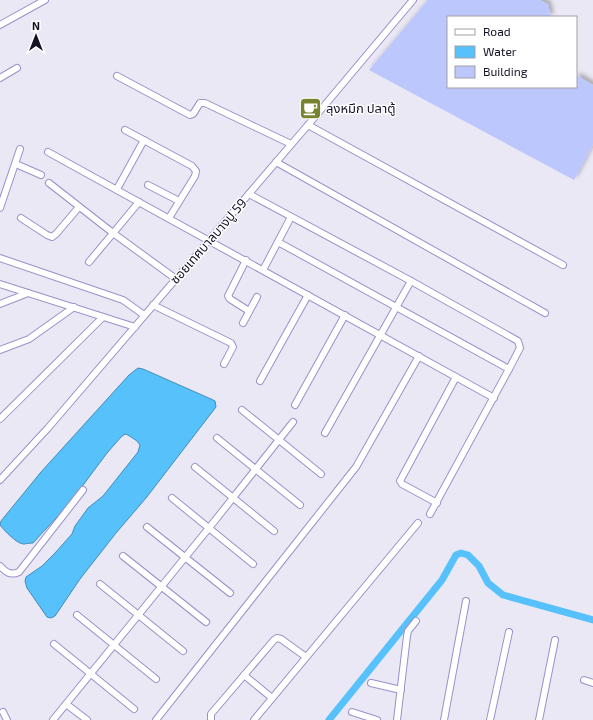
<svg xmlns="http://www.w3.org/2000/svg" width="593" height="720" viewBox="0 0 593 720" font-family="'Exo 2','Noto Sans Thai',sans-serif">
<defs>
<filter id="shadow"><feDropShadow dx="3" dy="-3" stdDeviation="2" flood-color="#0004"/></filter>
</defs>
<rect width="100%" height="100%" fill="#eae8f4"/>
<path fill="#56c1fb" stroke="#438cbb" d="M138,368L143,369L211,399L215,401L216,407L146,498L116,533L80,579L55,616L51,618L47,617L27,588L25,581L26,577L42,566L55,553L72,534L75,526L88,508L103,496L138,452L140,445L137,441L128,435L125,434L121,437L107,453L69,504L33,543C29,543 26,544 23,544C16,543 4,530 0,525L1,521L41,472L129,375Z"/>
<g fill="none" stroke-linecap="round" stroke-linejoin="round">
<path stroke="#56c1fb" stroke-width="7" d="M329,720L442,580L456,555L461,553L468,555L479,566L488,583L503,595L593,620"/>
</g>
<path fill="#bcc7fe" filter="url(#shadow)" d="M428,0H540L548,4L551,17H448V87H576V75L593,85V144L574,180L369,70Z"/>
<g fill="none" stroke-linecap="round" stroke-linejoin="round">
<defs>
<g id="minor">
<path d="M0,25L45,0"/>
<path d="M117,76L190,115L193,114L200,103H205L291,144"/>
<path d="M0,78L17,68"/>
<path d="M308,125L563,265"/>
<path d="M125,130L192,166L196,171L195,176L169,218"/>
<path d="M48,152L494,398"/>
<path d="M276,162L545,313"/>
<path d="M16,164L41,175"/>
<path d="M49,183L113,233L176,279"/>
<path d="M148,185L179,201"/>
<path d="M117,189L144,140"/>
<path d="M249,194L411,281L518,341L520,348L509,369L430,514"/>
<path d="M0,208L20,149"/>
<path d="M21,218L47,235L52,237L56,234L79,207"/>
<path d="M278,242L509,369"/>
<path d="M0,258L123,300L144,315"/>
<path d="M246,260L228,296L230,299L249,311"/>
<path d="M89,262L139,202"/>
<path d="M263,270L291,217"/>
<path d="M0,284L135,327"/>
<path d="M0,304L28,293"/>
<path d="M153,305L231,343L233,347L224,364"/>
<path d="M243,323L257,297"/>
<path d="M0,350L29,339L74,307"/>
<path d="M260,381L308,295"/>
<path d="M295,405L345,315"/>
<path d="M242,410L321,474"/>
<path d="M0,419L103,317"/>
<path d="M325,433L411,281"/>
<path d="M217,438L300,505"/>
<path d="M195,467L274,531"/>
<path d="M0,480L48,428L308,125L413,0"/>
<path d="M172,498L253,564"/>
<path d="M437,503L402,484L400,481L456,377"/>
<path d="M147,527L230,593"/>
<path d="M123,556L206,622"/>
<path d="M0,566C6,572 10,576 19,572L83,490"/>
<path d="M100,584L183,651"/>
<path d="M77,615L156,679"/>
<path d="M54,644L134,709"/>
<path d="M244,675L272,698"/>
<path d="M584,680L593,683"/>
<path d="M371,683L401,690"/>
<path d="M66,704L87,720"/>
<path d="M3,712L7,720"/>
<path d="M352,712L377,720"/>
<path d="M53,720L213,523L293,422"/>
<path d="M156,720L356,467L419,356"/>
<path d="M211,720V714L274,640L277,638L281,639L306,657"/>
<path d="M254,720L418,523"/>
<path d="M397,720L407,636L408,631L416,621"/>
<path d="M444,720L466,601"/>
<path d="M490,720L509,632"/>
<path d="M539,720L555,640"/>
</g>
</defs>
<use href="#minor" stroke="#9e8fca" stroke-width="8"/>
<use href="#minor" stroke="#fff" stroke-width="6"/>
</g>
<defs>
<symbol id="cafe-square" viewBox="-11 -11 22 22"><rect x="-9" y="-9" width="18" height="18" rx="4" fill="#78822f" stroke="#fff"/><path d="M-5.5-4.5H6V0H3Q3 3.5 0 3.5H-2.5Q-5.5 3.5-5.5 0ZM3-3.2v2h1.7v-2ZM-6 4.5H4V6H-6Z" fill="#fff"/></symbol>
</defs>
<g fill-rule="evenodd">
<use href="#cafe-square" x="298" y="96" width="25" height="25"/>
</g>
<g text-anchor="middle" stroke-width="3" stroke-linejoin="round" paint-order="stroke">
<g font-size="13" fill="#161026" stroke="#fff" text-anchor="start">
<text x="326" y="113">ลุงหมึก ปลาตู้</text>
</g>
<g font-size="13" fill="#161026" stroke="#fff">
<text transform="translate(208 241) rotate(-49)" y="5">ซอยเทศบาลบางปู 59</text>
</g>
</g>
<rect x="447" y="16" width="130" height="72" fill="#ffffff" stroke="#a29fa8"/>
<rect x="455" y="29" width="20" height="6" fill="#ffffff" stroke="#a29fa8"/>
<text x="483" y="36" font-size="12" fill="#161026">Road</text>
<rect x="455" y="46" width="20" height="12" fill="#56c1fb" stroke="#a29fa8"/>
<text x="483" y="56" font-size="12" fill="#161026">Water</text>
<rect x="455" y="66" width="20" height="12" fill="#bcc7fe" stroke="#a29fa8"/>
<text x="483" y="76" font-size="12" fill="#161026">Building</text>
<g transform="translate(36 36)" stroke="#ffffff" stroke-width="3" paint-order="stroke">
<path d="M0-3L7 15L0 10L-7 15Z" fill="#161026"/>
<text y="-6" font-size="11" font-weight="bold" text-anchor="middle" fill="#161026">N</text>
</g>
</svg>
